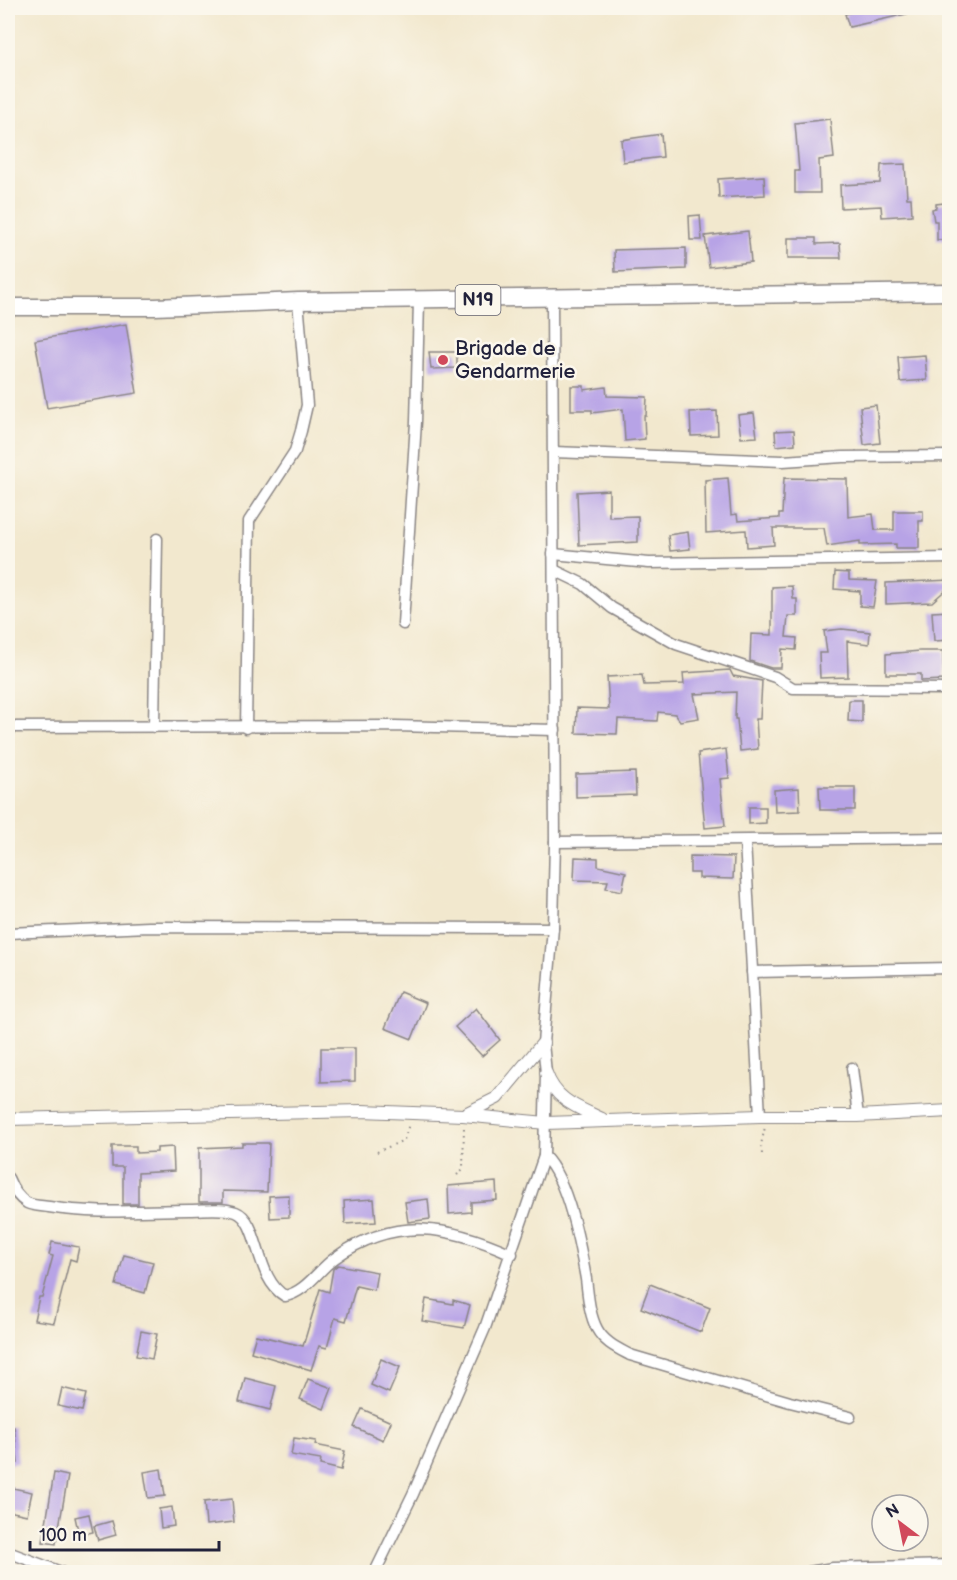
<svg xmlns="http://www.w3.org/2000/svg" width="957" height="1580" viewBox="0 0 957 1580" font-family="'Balsamiq Sans',sans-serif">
<rect width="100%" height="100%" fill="#fbf7ec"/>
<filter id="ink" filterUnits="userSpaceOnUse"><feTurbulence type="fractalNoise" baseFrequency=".0167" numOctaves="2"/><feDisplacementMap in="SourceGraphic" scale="12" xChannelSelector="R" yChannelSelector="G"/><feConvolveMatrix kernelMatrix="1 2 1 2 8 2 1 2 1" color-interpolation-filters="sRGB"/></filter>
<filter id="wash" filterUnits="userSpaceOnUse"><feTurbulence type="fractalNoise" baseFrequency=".008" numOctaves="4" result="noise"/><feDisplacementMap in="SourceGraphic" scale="24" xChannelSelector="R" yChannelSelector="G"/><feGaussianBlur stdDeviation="1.35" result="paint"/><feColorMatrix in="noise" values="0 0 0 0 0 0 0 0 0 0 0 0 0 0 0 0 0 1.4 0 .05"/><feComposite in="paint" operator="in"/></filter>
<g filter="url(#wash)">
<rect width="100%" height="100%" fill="#f2e8ce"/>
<g id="blocks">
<g fill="#b7a3e6">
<path d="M866,8H910L911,13L849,27L845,14Z"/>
<path d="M830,119L834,158L819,160L820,193H795V171H799L795,123Z"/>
<path d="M661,134L663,157L623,162L621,140Z"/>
<path d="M905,164L907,198H911L912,215L882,217L881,206L841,208L840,185L880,183L881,165Z"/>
<path d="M764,176L765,195L719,198L718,179Z"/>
<path d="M944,203L950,239L937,240V221H934L932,209L936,208V204Z"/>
<path d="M700,215L702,240H690L689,216Z"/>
<path d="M748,231L751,262L709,267L705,236Z"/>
<path d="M788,238H816V244L840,243L841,258H788Z"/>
<path d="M686,248V269L615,272L614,250Z"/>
<path d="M126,324L137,393L47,408L35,340Z"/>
<path d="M429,352H457V368L431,369Z"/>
<path d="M925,355L927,380L900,382L898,357Z"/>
<path d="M571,386H584V390L606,387L607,396L647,397L646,416H644L645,439L625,441L623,409L592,413V410H571Z"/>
<path d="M876,405L880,443L864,445L860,407Z"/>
<path d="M717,411L718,435L691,436L690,412Z"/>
<path d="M754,413L757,437L741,438L738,415Z"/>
<path d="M794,430L795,444L776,446L775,431Z"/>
<path d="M728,478L731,515L737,514L738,521L779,518V514H782L784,478L847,479L848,517L873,514L875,530H894V511H923V521H919V548H896V544L860,545V541L827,546L824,528H773L774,545L747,547L746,530L706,533L705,480Z"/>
<path d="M609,490V517L638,516V542L579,545L577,492Z"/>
<path d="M688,532L690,549L670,551L668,535Z"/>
<path d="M835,572L849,573V580L877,581L873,607L860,606V591L834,589Z"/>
<path d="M950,580V586L932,602L886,604V583Z"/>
<path d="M792,586L793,599H797V616H788L786,637L797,638L796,650L782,649L781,668H771L750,661L751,634L772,635V587Z"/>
<path d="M950,611V640L934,641L932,612Z"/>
<path d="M842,629L870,632L869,644L847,641L848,677L820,678L819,653H827L824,631Z"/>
<path d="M920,651H943L944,680L921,681V674H886V654Z"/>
<path d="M730,670L733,676L762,681L760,719H756L758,749L740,751L737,719H735L736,692L694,694L699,718L680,721L675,714L658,712L657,721L618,719L617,734L576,733L577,708L609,709L607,677L642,675L644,685L684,684L683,673Z"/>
<path d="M849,700H862V722L848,721Z"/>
<path d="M726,749L729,778L720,779L725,826L705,828L698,753Z"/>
<path d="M635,772L636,795L576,797V774Z"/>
<path d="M819,787H855V810H820Z"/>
<path d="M799,788L800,811L775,812L774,790Z"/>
<path d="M749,807H766V823L749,824Z"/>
<path d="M690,856L734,857L733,879L699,878V873H690Z"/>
<path d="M575,857L598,858V866L626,872L622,891L606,888L608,881L574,880Z"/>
<path d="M400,992L426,1003L412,1039L385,1028Z"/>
<path d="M476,1008L500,1040L482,1056L455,1027Z"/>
<path d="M321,1048H355V1081L321,1082Z"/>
<path d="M242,1143H269L267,1192L223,1191V1202H199V1148L242,1146Z"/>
<path d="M112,1146H136V1153L157,1152V1148L173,1147L174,1171L138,1173V1204H123V1167H112Z"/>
<path d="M496,1182L497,1200L471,1202V1212L449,1214L448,1186Z"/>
<path d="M289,1195V1217L270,1218L269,1196Z"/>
<path d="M374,1199L376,1222L345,1224L344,1201Z"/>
<path d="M428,1199L430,1219L408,1222L405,1202Z"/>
<path d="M52,1242L79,1247L76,1261L70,1259L54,1323L34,1320L39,1297H42L53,1256L49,1255Z"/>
<path d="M124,1255L153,1262L145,1293L116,1285Z"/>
<path d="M338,1265L377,1272L374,1290L356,1286L346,1321L335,1318L327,1348L319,1346L311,1370L251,1352L256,1335L303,1346L320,1289L329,1292L333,1269Z"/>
<path d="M650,1284L710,1308L701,1332L641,1308Z"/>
<path d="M426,1299L453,1304V1300L470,1305L464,1328L422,1321Z"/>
<path d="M141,1331L157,1334L152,1359L136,1356Z"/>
<path d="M381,1359L400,1367L389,1393L371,1385Z"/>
<path d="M245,1378L276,1386L270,1410L239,1402Z"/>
<path d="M308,1379L332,1388L324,1409L300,1399Z"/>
<path d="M62,1388L86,1394L82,1411L58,1406Z"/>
<path d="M362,1409L391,1422L383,1440L354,1427Z"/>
<path d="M14,1427L18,1463L8,1464V1428Z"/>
<path d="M294,1438L316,1441L315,1445L345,1451L341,1470L320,1465L321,1460L291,1455Z"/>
<path d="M161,1469L165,1496L148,1498L144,1472Z"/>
<path d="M54,1473L68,1476L56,1544L43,1542Z"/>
<path d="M8,1487L32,1492L27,1515L8,1511Z"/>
<path d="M232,1499L234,1522L206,1525L204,1502Z"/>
<path d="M172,1507L174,1526L161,1528L159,1509Z"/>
<path d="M89,1514L93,1532L79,1535L75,1517Z"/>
<path d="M112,1521L116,1535L98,1540L94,1526Z"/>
</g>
</g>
</g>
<g filter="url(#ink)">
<use href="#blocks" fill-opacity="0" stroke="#8a8584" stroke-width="1.5"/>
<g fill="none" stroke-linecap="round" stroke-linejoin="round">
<defs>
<g id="minor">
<path d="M554,452L783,461L843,457L950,456"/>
<path d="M553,554L649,563L950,558"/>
<path d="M554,570L583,584L612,608L676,644L775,677L793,688L950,689"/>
<path d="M403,624L416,422L419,301"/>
<path d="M8,727L395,726L555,730"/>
<path d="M154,727L157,539"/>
<path d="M246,728L249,521L295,451L301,431L307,405L298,301"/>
<path d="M745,841L760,1116"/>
<path d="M555,842L950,838"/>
<path d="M8,933L149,927L553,928"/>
<path d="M752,972L950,968"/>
<path d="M852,1068L858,1116"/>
<path d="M544,1156C568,1180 580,1245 586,1279C588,1294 589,1314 597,1329C604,1342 617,1348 630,1355L790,1402L850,1417"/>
<path d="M8,1178C12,1188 17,1197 27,1203C33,1206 43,1206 49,1207C97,1215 143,1210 190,1210C205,1210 222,1207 236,1212C260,1221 255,1279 285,1296C306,1292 318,1270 335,1258C395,1215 450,1226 512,1254"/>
<path d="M8,1552L61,1572"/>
<path d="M375,1572L413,1494L485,1328L544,1156L546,1073L543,1043L553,928L555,842L552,299"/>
<path d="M809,1572L833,1568L950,1565"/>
</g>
<g id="tertiary">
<path d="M546,1073C556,1101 577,1107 602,1119"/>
<path d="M463,1115L497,1098L543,1043"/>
<path d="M8,1119L362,1111L463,1115L546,1123L760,1116H858L950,1111"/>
</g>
<path id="trunk" d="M8,307H155L298,301L950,292"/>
</defs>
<use href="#minor" stroke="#8a8584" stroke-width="13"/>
<use href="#tertiary" stroke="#8a8584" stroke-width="14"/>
<use href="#trunk" stroke="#8a8584" stroke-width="19"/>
<g stroke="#8a8584" stroke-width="2" stroke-dasharray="1.5 4.5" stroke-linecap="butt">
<path d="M377,1152L404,1140L409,1124"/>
<path d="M762,1154L761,1145L765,1127"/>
<path d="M457,1175L463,1169L464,1127"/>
</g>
<use href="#minor" stroke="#fff" stroke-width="10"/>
<use href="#tertiary" stroke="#fff" stroke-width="12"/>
<use href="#trunk" stroke="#fff" stroke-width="16"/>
</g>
</g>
<circle fill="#d1495b" stroke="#fbf7ec" stroke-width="2" cx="443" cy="360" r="6"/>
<g text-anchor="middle" stroke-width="5" stroke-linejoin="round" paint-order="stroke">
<rect fill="#fbf7ec" stroke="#636270" stroke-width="1.5" x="455.5" y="285" width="45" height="30" rx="4.5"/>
<g font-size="18" font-weight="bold" fill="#22223b">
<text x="478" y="306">N19</text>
</g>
<g font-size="20" fill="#22223b" stroke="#fbf7ec" text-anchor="start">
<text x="455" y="355">Brigade de<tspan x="455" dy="23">Gendarmerie</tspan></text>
</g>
</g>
<rect width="957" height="1580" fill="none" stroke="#fbf7ec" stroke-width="30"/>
<g transform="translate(900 1523) rotate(328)"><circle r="28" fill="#fbf7ec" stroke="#a4a2a5" stroke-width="1.5"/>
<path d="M0-4.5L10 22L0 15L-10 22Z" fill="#d1495b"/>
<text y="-9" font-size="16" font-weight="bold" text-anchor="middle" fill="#22223b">N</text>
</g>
<path d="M30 1541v9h189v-9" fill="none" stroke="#22223b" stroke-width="3"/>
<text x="39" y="1541" font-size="18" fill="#22223b" stroke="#fbf7ec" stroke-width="4.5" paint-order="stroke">100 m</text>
</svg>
